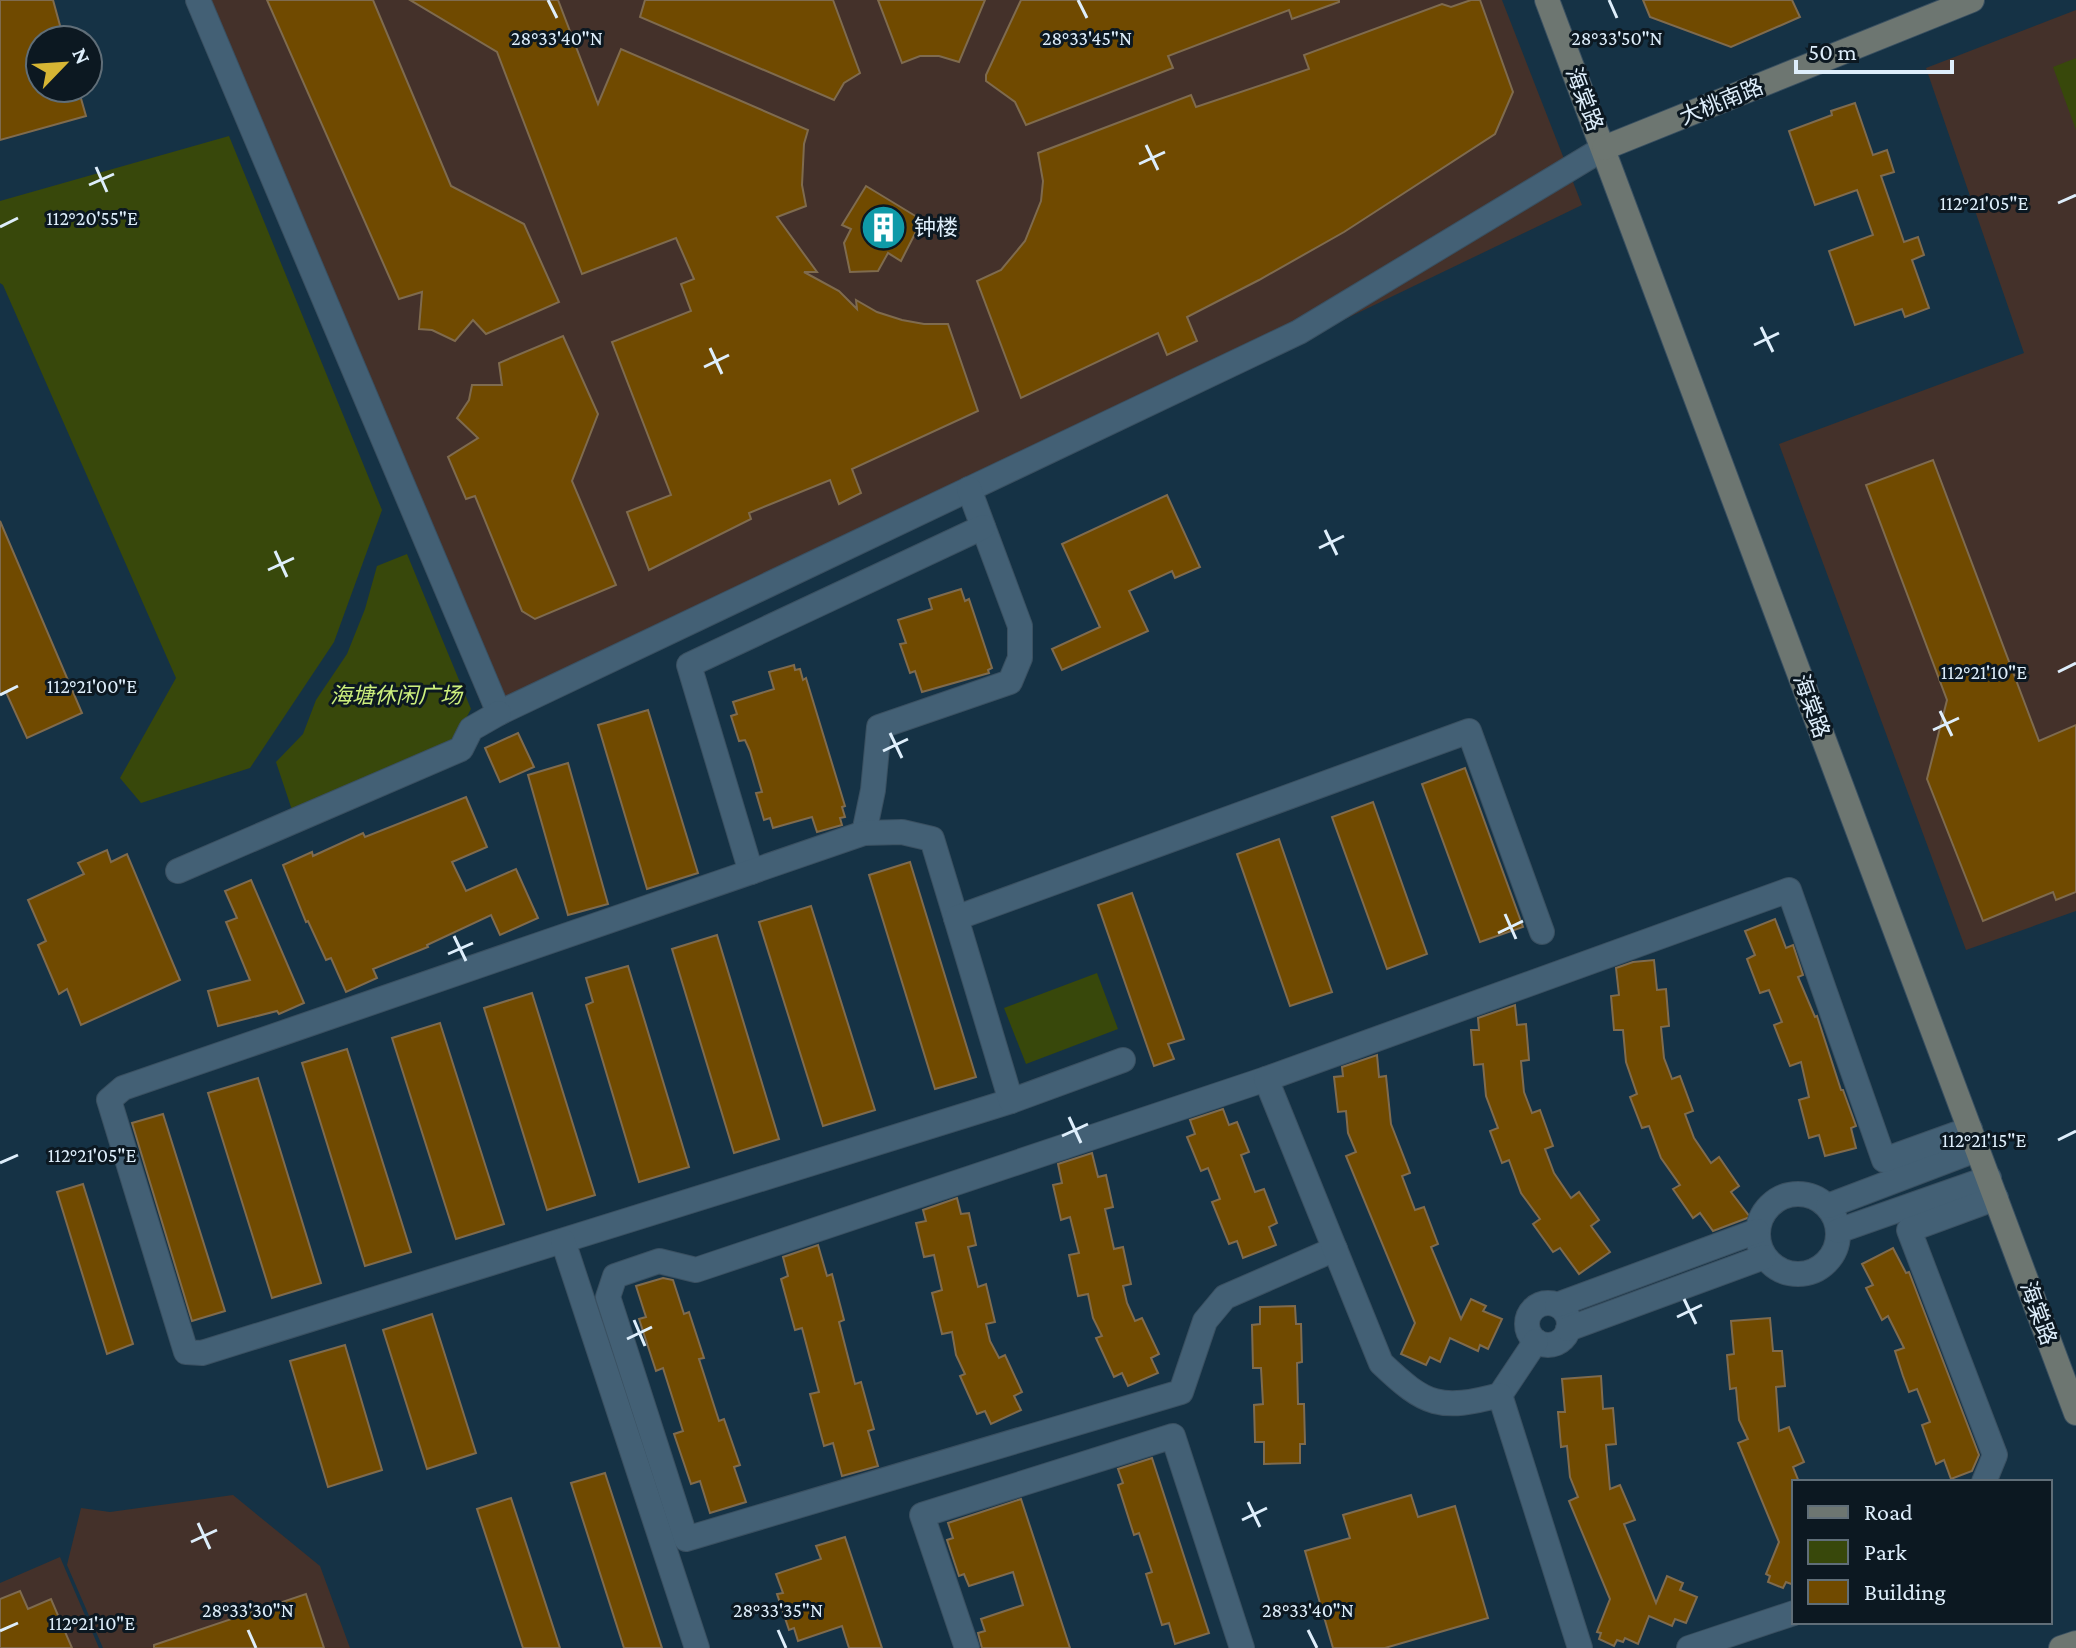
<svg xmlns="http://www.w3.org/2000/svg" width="2076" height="1648" viewBox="0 0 2076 1648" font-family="'Crimson Pro','Noto Sans SC',serif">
<rect width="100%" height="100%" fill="#153245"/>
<g fill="#44312a">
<path d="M194,0H1502L1582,205L492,730Z"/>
<path d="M2076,10V911L1966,950L1779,444L2024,353L1926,68Z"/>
<path d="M233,1495L320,1566L350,1648H103L67,1565L81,1508L110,1512Z"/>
<path d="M60,1557L99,1648H0V1583Z"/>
</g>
<g fill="#38480b">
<path d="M2076,58V130L2053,67Z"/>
<path d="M229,136L382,510L334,642L250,768L141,803L120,778L176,678L3,285L0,283V201Z"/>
<path d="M407,554L471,709L455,739L292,810L276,762L303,734L316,700L347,654L365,609L377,566Z"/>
<path d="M1097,973L1118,1029L1026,1064L1004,1008Z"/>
</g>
<g fill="#704a00" stroke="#7f6b4e" stroke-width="2">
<path d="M0,0H53L64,40H40V88H78L86,116L0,140Z"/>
<path d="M267,0H373L451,186L524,224L559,302L486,334L473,320L455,341L432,330L419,329L422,292L399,299Z"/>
<path d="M410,0H558L598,104L621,49L808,130L804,144L802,185L806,206L777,217L817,272H804L839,291L857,309L856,300L877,312L902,320L924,324H948L978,411L852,469L861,493L839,504L830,480L749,513L751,519L649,570L627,512L671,495L612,342L691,311L681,284L694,279L676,238L582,274L497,52Z"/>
<path d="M645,0H833L860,73L844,83L834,100L640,17Z"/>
<path d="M878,0H985L959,62L939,56H920L902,63Z"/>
<path d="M1021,0H1339V2L1292,19L1289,10L1168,56L1173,68L1026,125L1015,102L986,81V75Z"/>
<path d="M1471,0H1480L1513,92L1495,134L1344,232L1259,280L1187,317L1197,341L1167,355L1158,333L1021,398L977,281L1001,270L1025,241L1041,201L1043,181L1038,153L1191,95L1196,107L1309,69L1304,55L1442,4L1451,7Z"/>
<path d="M1643,0H1792L1800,17L1731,47L1650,17Z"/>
<path d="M1855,103L1873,155L1887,150L1894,172L1881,176L1904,242L1918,237L1924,255L1912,260L1929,308L1905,317L1902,309L1855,325L1829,251L1873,235L1857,190L1815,205L1789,131L1832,115L1831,111Z"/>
<path d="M866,186L922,220L901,261L888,253L878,271L850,272L844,243L851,229L842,225Z"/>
<path d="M563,336L598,414L572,481L616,585L535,619L522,611L475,496L466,499L448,457L478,438L457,418L469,400L472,385H502L499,363Z"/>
<path d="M1933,460L2039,741L2076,725V892L2056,900L2053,892L1983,921L1927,779L1947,700L1866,485Z"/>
<path d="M1167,495L1200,567L1175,578L1172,571L1129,591L1148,631L1062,670L1052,649L1100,627L1062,544Z"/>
<path d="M0,521L82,713L27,738L6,692L0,695Z"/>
<path d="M961,589L965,601L969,599L992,668L988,670L989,673L922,692L915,671L910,673L900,644L906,643L898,620L932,609L929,599Z"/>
<path d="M794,665L795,670L800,669L803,680L806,678L845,806L842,807L845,817L840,818L842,825L817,832L812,817L773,828L770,818L764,820L756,793L762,792L750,751L745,740L739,741L731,716L737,714L733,702L774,689L769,672Z"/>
<path d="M648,710L698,873L647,889L598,725Z"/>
<path d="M518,733L534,767L500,782L485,748Z"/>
<path d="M568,763L608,904L568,915L528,775Z"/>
<path d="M1465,768L1523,927L1480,942L1422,784Z"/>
<path d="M466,797L487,847L452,862L466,891L516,869L538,918L500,935L491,915L427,945L428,947L373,969L377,978L346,992L331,958L326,960L308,921L306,922L283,865L312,852L313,856L363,833L365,837Z"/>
<path d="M1373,802L1427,954L1387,969L1332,817Z"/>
<path d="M1279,839L1332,992L1290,1006L1237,854Z"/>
<path d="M107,850L111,862L127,854L180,980L81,1025L67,989L59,994L38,945L46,941L28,900L84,874L78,863Z"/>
<path d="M910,862L976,1077L935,1089L869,875Z"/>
<path d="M251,880L304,1003L279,1014L277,1011L218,1026L208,991L250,980L226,922L237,918L225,891Z"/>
<path d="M1132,893L1184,1039L1168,1044L1174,1059L1154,1066L1098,905Z"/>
<path d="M811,906L875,1110L823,1126L759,922Z"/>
<path d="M1775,919L1786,948L1793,945L1803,975L1798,977L1815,1017L1817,1016L1841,1090H1843L1856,1126L1851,1128L1856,1148L1825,1156L1819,1135L1809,1138L1799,1100L1809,1097L1801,1062L1790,1066L1774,1025L1782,1022L1769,990L1760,993L1747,959L1755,955L1745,931Z"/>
<path d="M717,935L779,1139L734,1153L672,949Z"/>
<path d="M1654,960L1657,990L1666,989L1669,1026L1661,1027L1664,1058L1672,1079L1680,1076L1693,1111L1685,1114L1694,1138L1711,1163L1719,1157L1739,1186L1731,1192L1750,1217L1713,1231L1700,1213L1693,1218L1673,1189L1680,1185L1661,1158L1649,1126L1642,1128L1630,1097L1637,1094L1626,1062L1623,1030H1614L1611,996L1619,995L1616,968L1633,962Z"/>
<path d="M628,966L689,1167L639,1182L586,1005L593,1002L586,978Z"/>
<path d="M532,993L595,1195L547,1210L484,1008Z"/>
<path d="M1515,1005L1517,1025L1526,1024L1529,1060L1521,1061L1524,1092L1532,1113L1540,1110L1553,1146L1545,1149L1554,1173L1571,1198L1579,1192L1599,1220L1591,1226L1610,1252L1579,1274L1560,1248L1553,1252L1533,1224L1540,1219L1521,1193L1509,1160L1502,1163L1490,1131L1498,1128L1486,1096L1483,1064L1474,1065L1471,1030H1479L1478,1018Z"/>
<path d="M440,1023L504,1224L456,1239L392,1038Z"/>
<path d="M347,1049L411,1252L365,1266L302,1063Z"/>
<path d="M1377,1055L1379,1077L1386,1076L1391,1124L1410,1173L1402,1176L1415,1210L1424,1207L1438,1244L1431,1247L1461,1319L1471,1299L1486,1306L1483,1311L1502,1319L1488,1349L1480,1345L1478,1351L1450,1338L1440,1362L1430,1357L1426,1365L1401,1354L1415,1323L1346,1156L1356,1152L1348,1133L1346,1111L1338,1112L1334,1077L1343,1076L1342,1067Z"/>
<path d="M258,1078L321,1283L272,1298L208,1093Z"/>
<path d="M1223,1109L1229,1125L1237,1122L1249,1152L1241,1155L1255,1192L1264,1189L1277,1223L1269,1227L1276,1245L1243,1258L1237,1241L1229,1244L1212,1202L1220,1199L1208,1168L1201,1171L1187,1137L1195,1134L1190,1120Z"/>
<path d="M163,1114L225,1311L192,1321L132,1123Z"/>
<path d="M1092,1153L1098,1177L1106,1175L1113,1207L1105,1209L1114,1249L1123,1247L1131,1284L1123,1286L1127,1303L1135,1321L1142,1318L1159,1354L1151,1358L1158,1373L1128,1386L1122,1373L1114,1377L1096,1338L1102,1336L1093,1318L1088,1294L1078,1296L1069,1255L1079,1253L1070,1217L1061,1220L1053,1185L1062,1183L1058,1164Z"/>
<path d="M83,1184L133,1344L107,1354L57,1192Z"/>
<path d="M957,1198L961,1214L969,1213L976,1245L968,1247L978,1287L986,1284L995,1322L986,1324L990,1341L999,1358L1005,1355L1022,1392L1014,1396L1021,1410L991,1424L985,1411L977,1414L960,1376L965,1374L956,1355L952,1332L942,1334L932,1293L942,1290L934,1255L924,1257L916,1223L926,1221L923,1210Z"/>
<path d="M818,1245L827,1276L832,1274L844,1320L839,1322L855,1384L861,1382L874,1429L868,1431L878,1466L842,1476L833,1443L824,1446L810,1394L819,1392L802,1328L795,1330L781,1279L788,1276L783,1257Z"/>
<path d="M1893,1248L1906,1273L1909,1272L1979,1455L1972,1471L1951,1479L1944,1460L1936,1464L1922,1425L1930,1422L1917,1389L1909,1392L1903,1376L1895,1351L1904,1348L1888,1316L1882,1320L1866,1288L1873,1285L1862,1264Z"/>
<path d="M663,1278L673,1280L684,1314L689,1312L704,1358L699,1359L719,1421L724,1419L740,1465L734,1467L746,1502L710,1513L700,1481L691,1484L674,1434L683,1431L663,1368L656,1371L639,1319L646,1317L636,1286Z"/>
<path d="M1295,1306L1296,1324H1301L1302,1362L1297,1363L1298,1404H1304L1305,1444H1300V1463L1264,1464V1442H1255L1254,1405L1263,1404L1261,1368H1253L1252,1325L1260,1324V1307Z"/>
<path d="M432,1314L476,1453L427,1469L383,1330Z"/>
<path d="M1770,1318L1773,1351H1782L1785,1386L1776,1387L1779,1431L1789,1427L1804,1462L1793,1467L1799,1482H1794V1585L1786,1582L1783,1588L1768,1582L1770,1576L1766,1574L1779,1542L1738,1443L1748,1439L1739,1420L1736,1388L1730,1389L1727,1355L1734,1354L1731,1321Z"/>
<path d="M345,1345L382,1470L328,1487L290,1361Z"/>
<path d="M1601,1376L1603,1409L1613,1408L1616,1444L1606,1445L1610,1489L1620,1485L1635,1520L1624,1524L1656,1603L1667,1576L1683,1583L1680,1590L1697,1597L1686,1623L1675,1619L1672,1626L1649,1616L1638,1644L1625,1638L1623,1642L1617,1640L1614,1646L1599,1639L1601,1633L1597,1632L1610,1599L1569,1501L1578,1497L1570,1477L1567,1446L1561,1447L1558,1412H1565L1562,1379Z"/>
<path d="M1152,1458L1209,1633L1175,1644L1169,1623L1162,1625L1146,1574L1152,1572L1139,1533L1134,1535L1118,1485L1123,1483L1118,1469Z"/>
<path d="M605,1473L662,1648H624L571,1483Z"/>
<path d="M1411,1495L1418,1517L1455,1506L1488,1618L1385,1648H1333L1305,1551L1350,1538L1343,1515Z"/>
<path d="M511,1498L560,1648H523L477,1509Z"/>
<path d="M1021,1499L1070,1648H982L978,1633L985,1631L981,1619L1023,1605L1013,1572L969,1586L964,1574L959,1576L947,1540L953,1538L948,1523Z"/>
<path d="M845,1537L882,1648H849L842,1626L798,1641L794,1628L789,1630L777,1594L783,1593L776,1574L821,1559L816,1546Z"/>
<path d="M20,1591L28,1609L51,1599L72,1648H0V1599Z"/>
<path d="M306,1594L324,1648H154V1645Z"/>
</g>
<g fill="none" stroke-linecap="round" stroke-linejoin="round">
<defs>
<g id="street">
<path d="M198,0L499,713L1299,332L1604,148"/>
<path d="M864,833L873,790L879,727L1010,682L1020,658V626L969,489"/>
<path d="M178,871L461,749L471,729L499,713"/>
<path d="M751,872L689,665L983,527"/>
<path d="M956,918L932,839L902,832L864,833L123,1088L109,1100L186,1352L202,1353L1011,1101"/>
<path d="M1123,1060L1011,1101L956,918L1469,731L1542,932"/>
<path d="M1266,1079L696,1270L659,1261L615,1276L608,1297L686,1539L1181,1392L1205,1321L1225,1297L1335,1249"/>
<circle cx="1798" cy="1234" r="40"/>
<path d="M1828,1206L1978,1149"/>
<path d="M1838,1231L1989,1178"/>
<path d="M563,1241L697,1648"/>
<circle cx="1548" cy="1324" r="21"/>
<path d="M1557,1305L1757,1231"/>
<path d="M1568,1329L1764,1257"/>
<path d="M1500,1395L1536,1341"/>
<path d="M1984,1482L1995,1455L1909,1230L1996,1198"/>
<path d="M967,1648L922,1515L1173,1436L1242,1648"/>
<path d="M1580,1648L1500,1395C1440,1411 1426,1406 1381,1363L1266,1079L1789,890L1884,1160L1970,1129"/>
<path d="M1689,1648L1794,1613"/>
</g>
<g id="secondary">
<path d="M1547,0L2076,1413"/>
<path d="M1604,148L1972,0"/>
<path d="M2061,1648L2076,1643"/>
</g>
</defs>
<use href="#street" stroke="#3a5061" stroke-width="26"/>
<use href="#secondary" stroke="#3a5061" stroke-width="26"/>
<use href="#street" stroke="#436075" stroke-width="24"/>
<use href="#secondary" stroke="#6d7671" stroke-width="24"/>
</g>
<path fill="none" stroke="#deeefb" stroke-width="3" d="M548,0L557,18M1078,0L1087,18M1609,0L1617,18M1146,145L1158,170M1139,164L1165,152M96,167L107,192M89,185L114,174M2058,203L2076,195M0,227L18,218M1761,327L1773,352M1754,345L1779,333M710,348L722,374M704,367L729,355M1325,530L1337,555M1319,548L1344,536M275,551L287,577M268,570L294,558M2058,672L2076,663M0,695L18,686M1940,711L1952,736M1933,730L1959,718M890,733L902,758M883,751L908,739M1505,914L1516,939M1498,933L1523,921M454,936L466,961M448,954L473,943M1069,1117L1081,1143M1062,1136L1088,1124M2058,1140L2076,1131M0,1163L18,1155M1684,1299L1696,1324M1677,1317L1702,1305M634,1320L645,1346M627,1339L652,1327M1248,1502L1260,1527M1242,1520L1267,1508M198,1523L210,1549M191,1542L217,1530M248,1630L256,1648M778,1630L786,1648M1308,1630L1317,1648M0,1631L18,1623"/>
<defs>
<symbol id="building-disc" viewBox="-11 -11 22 22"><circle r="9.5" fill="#0f9aa8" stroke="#0c1821"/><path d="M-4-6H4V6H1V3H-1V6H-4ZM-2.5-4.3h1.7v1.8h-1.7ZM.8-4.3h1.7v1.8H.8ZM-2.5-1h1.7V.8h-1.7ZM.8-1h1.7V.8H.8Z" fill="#fff"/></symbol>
</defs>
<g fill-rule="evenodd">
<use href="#building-disc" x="858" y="202" width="51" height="51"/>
</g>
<g text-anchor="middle" stroke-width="6" stroke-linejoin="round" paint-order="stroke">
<g font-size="22" fill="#deeefb" stroke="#0c1821">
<text transform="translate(1585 99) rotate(69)" y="8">海棠路</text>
<text transform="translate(1721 101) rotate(-22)" y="8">大桃南路</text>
<text transform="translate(1812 706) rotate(70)" y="8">海棠路</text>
<text transform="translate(2039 1313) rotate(70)" y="8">海棠路</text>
</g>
<g font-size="22" fill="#deeefb" stroke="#0c1821" text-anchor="start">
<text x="914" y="235">钟楼</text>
</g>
<g font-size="22" font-style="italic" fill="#cdf07d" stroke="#0c1821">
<text x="396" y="703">海塘休闲广场</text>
</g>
</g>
<g font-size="20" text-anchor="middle" fill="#deeefb" stroke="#0c1821" stroke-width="6" stroke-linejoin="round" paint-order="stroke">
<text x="557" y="45">28°33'40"N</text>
<text x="1087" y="45">28°33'45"N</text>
<text x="1617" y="45">28°33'50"N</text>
<text x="1984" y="210">112°21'05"E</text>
<text x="92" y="225">112°20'55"E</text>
<text x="1984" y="679">112°21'10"E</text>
<text x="92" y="693">112°21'00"E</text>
<text x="1984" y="1147">112°21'15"E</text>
<text x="92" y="1162">112°21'05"E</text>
<text x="248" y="1617">28°33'30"N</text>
<text x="778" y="1617">28°33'35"N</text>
<text x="1308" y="1617">28°33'40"N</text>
<text x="92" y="1630">112°21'10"E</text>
</g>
<rect x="1792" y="1480" width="260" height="144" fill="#0c1821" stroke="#606e78" stroke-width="2"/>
<rect x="1808" y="1506" width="40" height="12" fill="#6d7671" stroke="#606e78" stroke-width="2"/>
<text x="1864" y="1520" font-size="24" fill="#deeefb">Road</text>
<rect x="1808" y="1540" width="40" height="24" fill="#38480b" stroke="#606e78" stroke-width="2"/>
<text x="1864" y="1560" font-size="24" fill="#deeefb">Park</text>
<rect x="1808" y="1580" width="40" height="24" fill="#704a00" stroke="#606e78" stroke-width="2"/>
<text x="1864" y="1600" font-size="24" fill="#deeefb">Building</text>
<g transform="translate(64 64) rotate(65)"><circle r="38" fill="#0c1821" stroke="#606e78" stroke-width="2"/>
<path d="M0-6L14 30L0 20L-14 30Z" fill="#d6b534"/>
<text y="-12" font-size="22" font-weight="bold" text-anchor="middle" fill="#deeefb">N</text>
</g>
<path d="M1796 60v12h156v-12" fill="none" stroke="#deeefb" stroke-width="4"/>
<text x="1808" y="60" font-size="24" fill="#deeefb" stroke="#0c1821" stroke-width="6" paint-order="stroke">50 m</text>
</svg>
